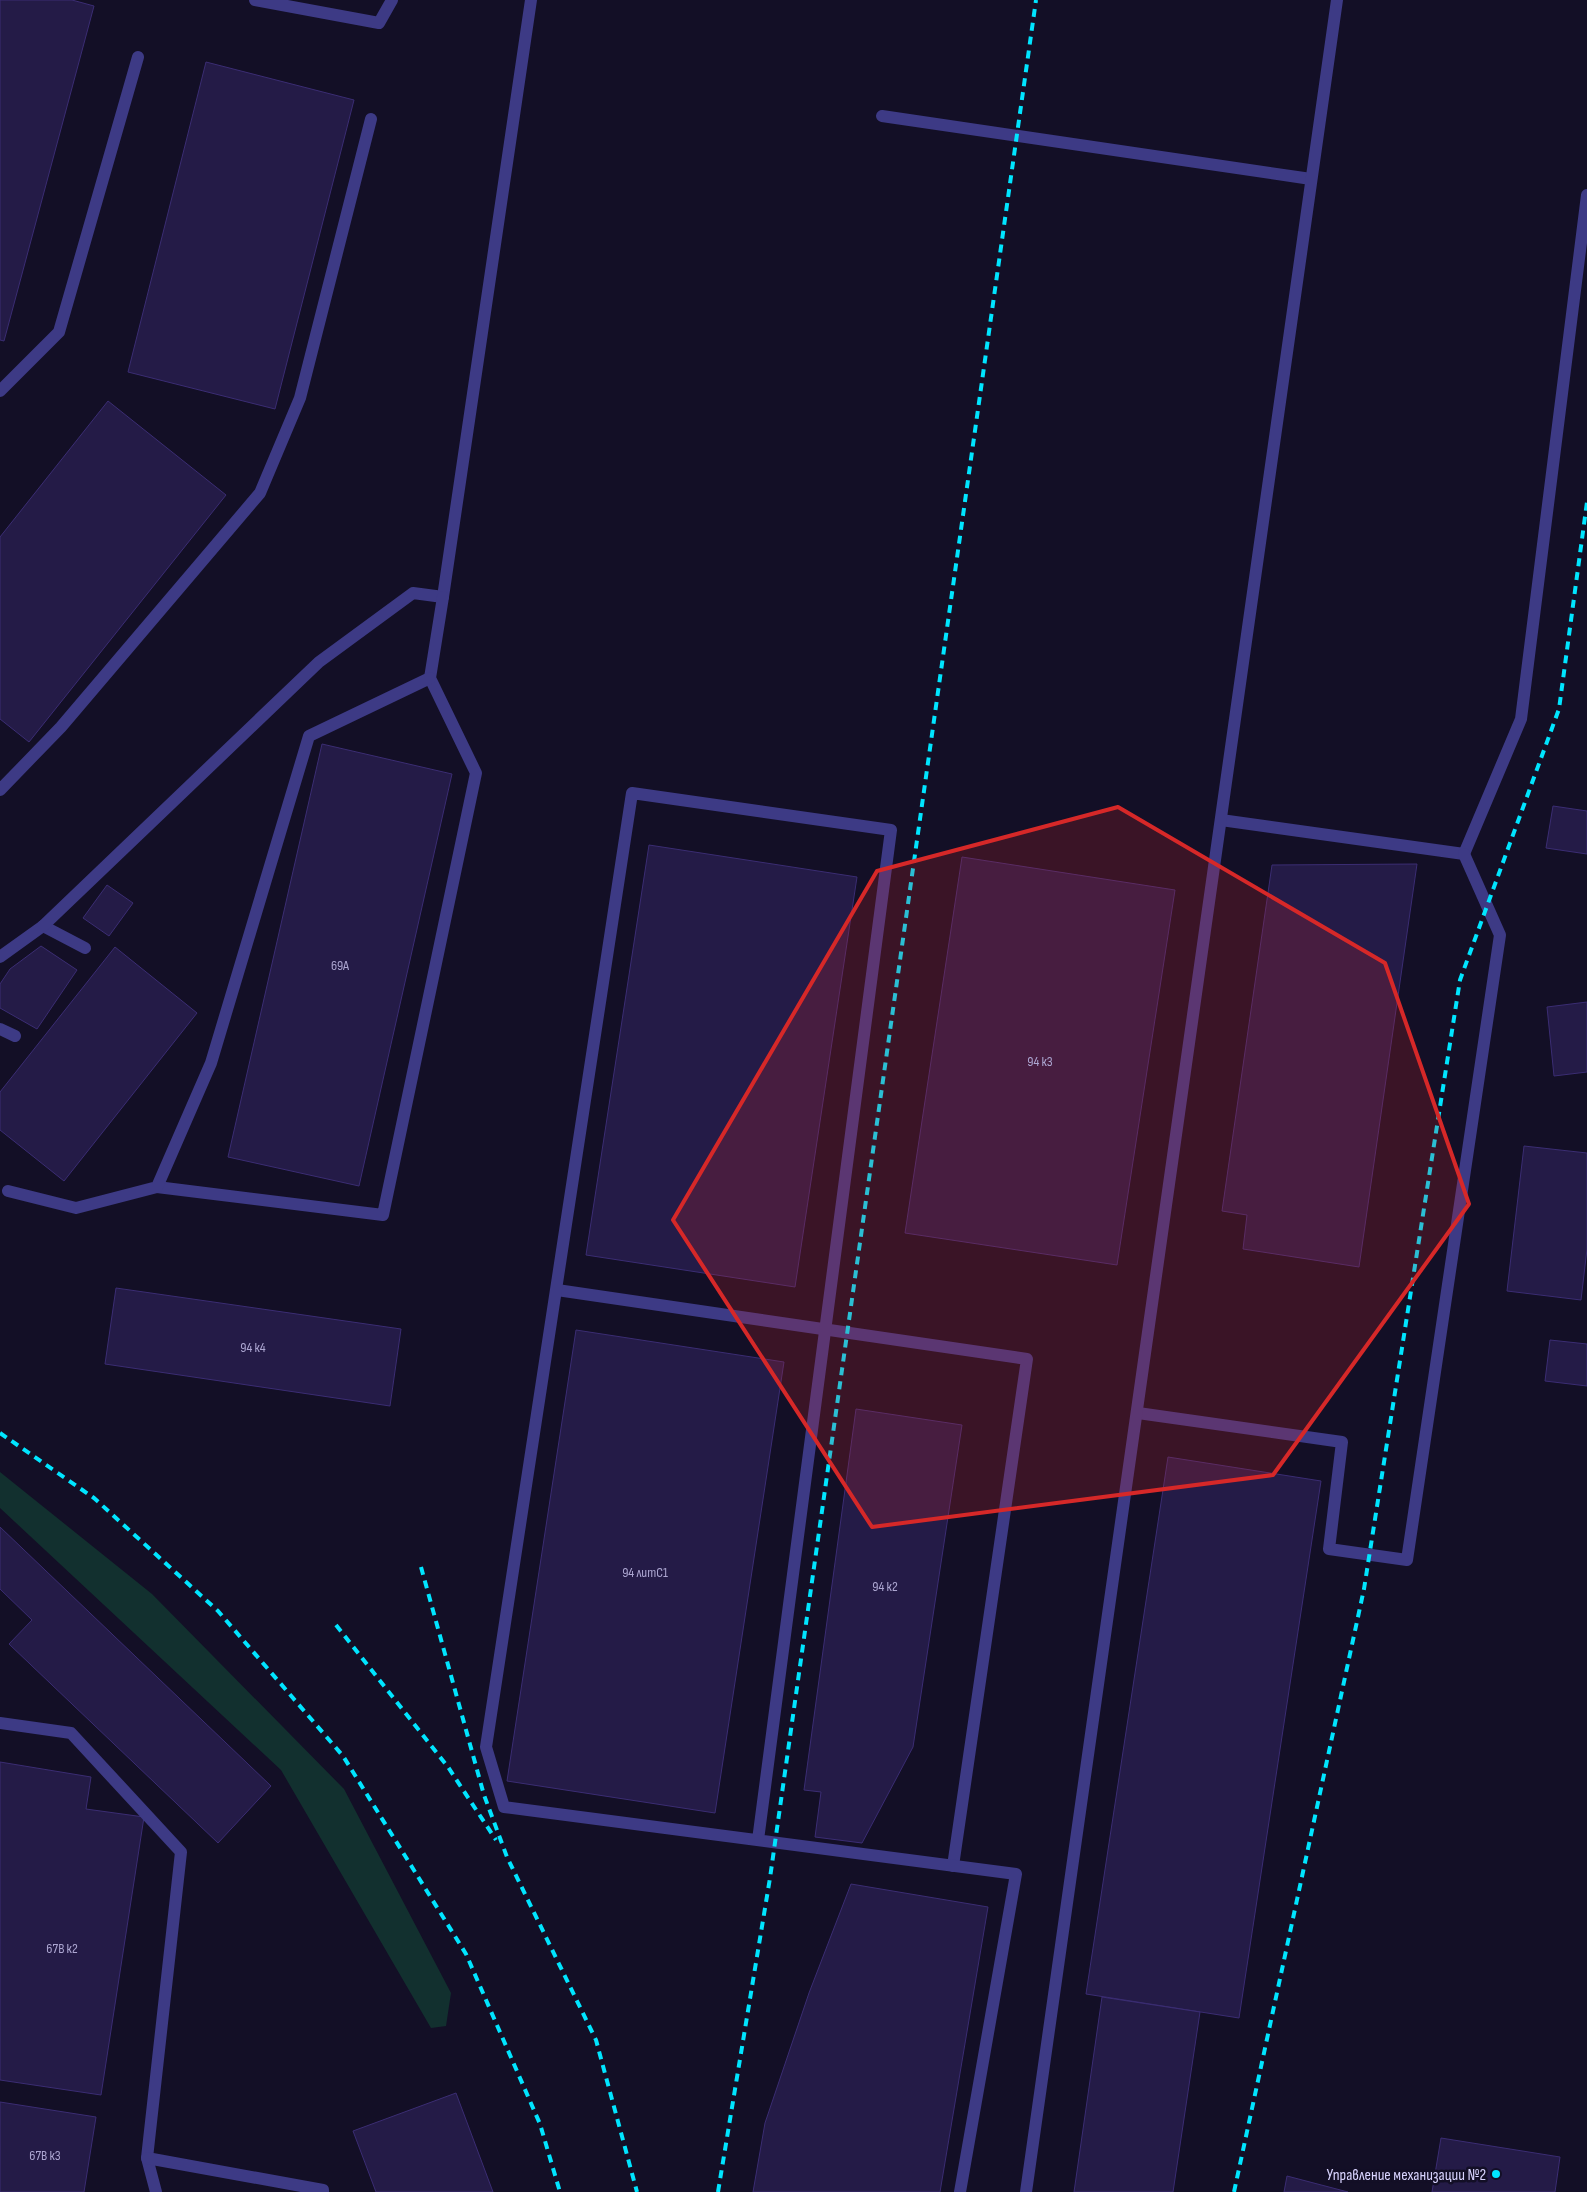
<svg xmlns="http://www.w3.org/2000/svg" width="1587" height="2192" viewBox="0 0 1587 2192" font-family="'Sofia Sans Condensed',sans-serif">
<rect width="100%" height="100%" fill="#130f26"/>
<path fill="#12302f" d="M0,1472L152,1594L344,1789L451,1993L446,2026L431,2028L281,1770L0,1508Z"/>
<g fill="#241b47" stroke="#3b2d73">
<path d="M0,0H72L94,6L4,341L0,340Z"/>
<path d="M206,62L354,100L275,409L128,372Z"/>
<path d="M108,401L226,495L29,742L0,719V537Z"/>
<path d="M322,744L452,774L359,1186L228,1157Z"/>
<path d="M1553,806L1587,811V854L1546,848Z"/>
<path d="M649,845L857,877L795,1287L586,1255Z"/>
<path d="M962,857L1175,890L1117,1265L905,1233Z"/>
<path d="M1417,864L1359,1267L1243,1249L1247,1215L1222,1211L1272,865Z"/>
<path d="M107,885L133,903L109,936L83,918Z"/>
<path d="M41,946L77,970L37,1029L0,1008V984L10,969Z"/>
<path d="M115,947L197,1013L64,1181L0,1130V1092Z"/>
<path d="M1587,1002V1072L1554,1076L1547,1007Z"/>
<path d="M1524,1146L1587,1153V1249L1581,1300L1507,1291Z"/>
<path d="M116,1288L401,1329L390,1406L105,1364Z"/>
<path d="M576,1330L784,1362L715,1813L507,1781Z"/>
<path d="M1550,1340L1587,1344V1386L1545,1381Z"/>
<path d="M856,1409L962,1425L913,1747L862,1843L815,1837L821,1792L804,1790Z"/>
<path d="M1168,1457L1321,1481L1239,2018L1086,1994Z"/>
<path d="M0,1527L271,1786L218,1843L9,1644L32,1620L0,1589Z"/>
<path d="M0,1762L91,1777L86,1809L144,1817L101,2095L0,2080Z"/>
<path d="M851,1884L988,1907L940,2192H753L765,2123L809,1993Z"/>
<path d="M1102,1997L1200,2012L1173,2192H1074Z"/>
<path d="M456,2093L493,2192H376L353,2131Z"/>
<path d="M0,2102L96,2117L84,2192H0Z"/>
<path d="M1441,2138L1560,2157L1555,2192H1432Z"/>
<path d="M1287,2176L1348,2192H1284Z"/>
</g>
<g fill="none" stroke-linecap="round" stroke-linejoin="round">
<g stroke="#3d3a85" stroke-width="12">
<path d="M255,0L379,23L392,0"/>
<path d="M882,116L1311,179"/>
<path d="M0,391L59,332L138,57"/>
<path d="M0,790L61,727L260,493L300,398L371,119"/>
<path d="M1221,820L1464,854L1521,719L1587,195"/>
<path d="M43,926L85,948"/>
<path d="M0,957L43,926L319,662L413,593L443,597L531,0"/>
<path d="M0,1029L15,1036"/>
<path d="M157,1187L383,1215L476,773L430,678L443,597"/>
<path d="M8,1191L76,1208L157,1187L211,1063L309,736L430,678"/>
<path d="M557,1290L1027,1359L953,1866"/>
<path d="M1138,1413L1342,1442L1329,1549L1407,1560L1500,935L1464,854"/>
<path d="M0,1723L71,1733L181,1852L147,2158L156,2192"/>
<path d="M758,1840L891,830L632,793L486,1747L504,1807L1016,1874L960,2192"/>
<path d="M147,2158L323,2190V2192"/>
<path d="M1026,2192L1337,0"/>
</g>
<g stroke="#00e5ff" stroke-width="4" stroke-dasharray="8 6" stroke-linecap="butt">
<path d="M0,1433L94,1498L218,1611L343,1756L466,1954L540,2124L560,2192"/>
<path d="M421,1567L484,1795L507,1857L596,2040L637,2192"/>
<path d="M336,1625L448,1767L496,1840"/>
<path d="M718,2192L770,1878L1036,0"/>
<path d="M1234,2192L1364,1589L1460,980L1559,709L1587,502"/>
</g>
</g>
<path fill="#d62828" fill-opacity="0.2" stroke="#d62828" stroke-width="4" stroke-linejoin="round" d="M1118,807L1385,963L1469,1204L1273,1475L872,1527L673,1220L877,871Z"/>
<circle fill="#00e5ff" stroke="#130f26" stroke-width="2" cx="1496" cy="2174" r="5"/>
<g text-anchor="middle" stroke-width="5" stroke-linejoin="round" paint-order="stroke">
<g font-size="14" fill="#aca6d1">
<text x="340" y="970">69А</text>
<text x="1040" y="1066">94 к3</text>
<text x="253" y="1352">94 к4</text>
<text x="645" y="1577">94 литС1</text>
<text x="885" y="1591">94 к2</text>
<text x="62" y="1953">67В к2</text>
<text x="45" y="2160">67В к3</text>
</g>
<g font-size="16" fill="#d9d4ff" stroke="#130f26" text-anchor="end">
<text x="1486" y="2180">Управление механизации №2</text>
</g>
</g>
</svg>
